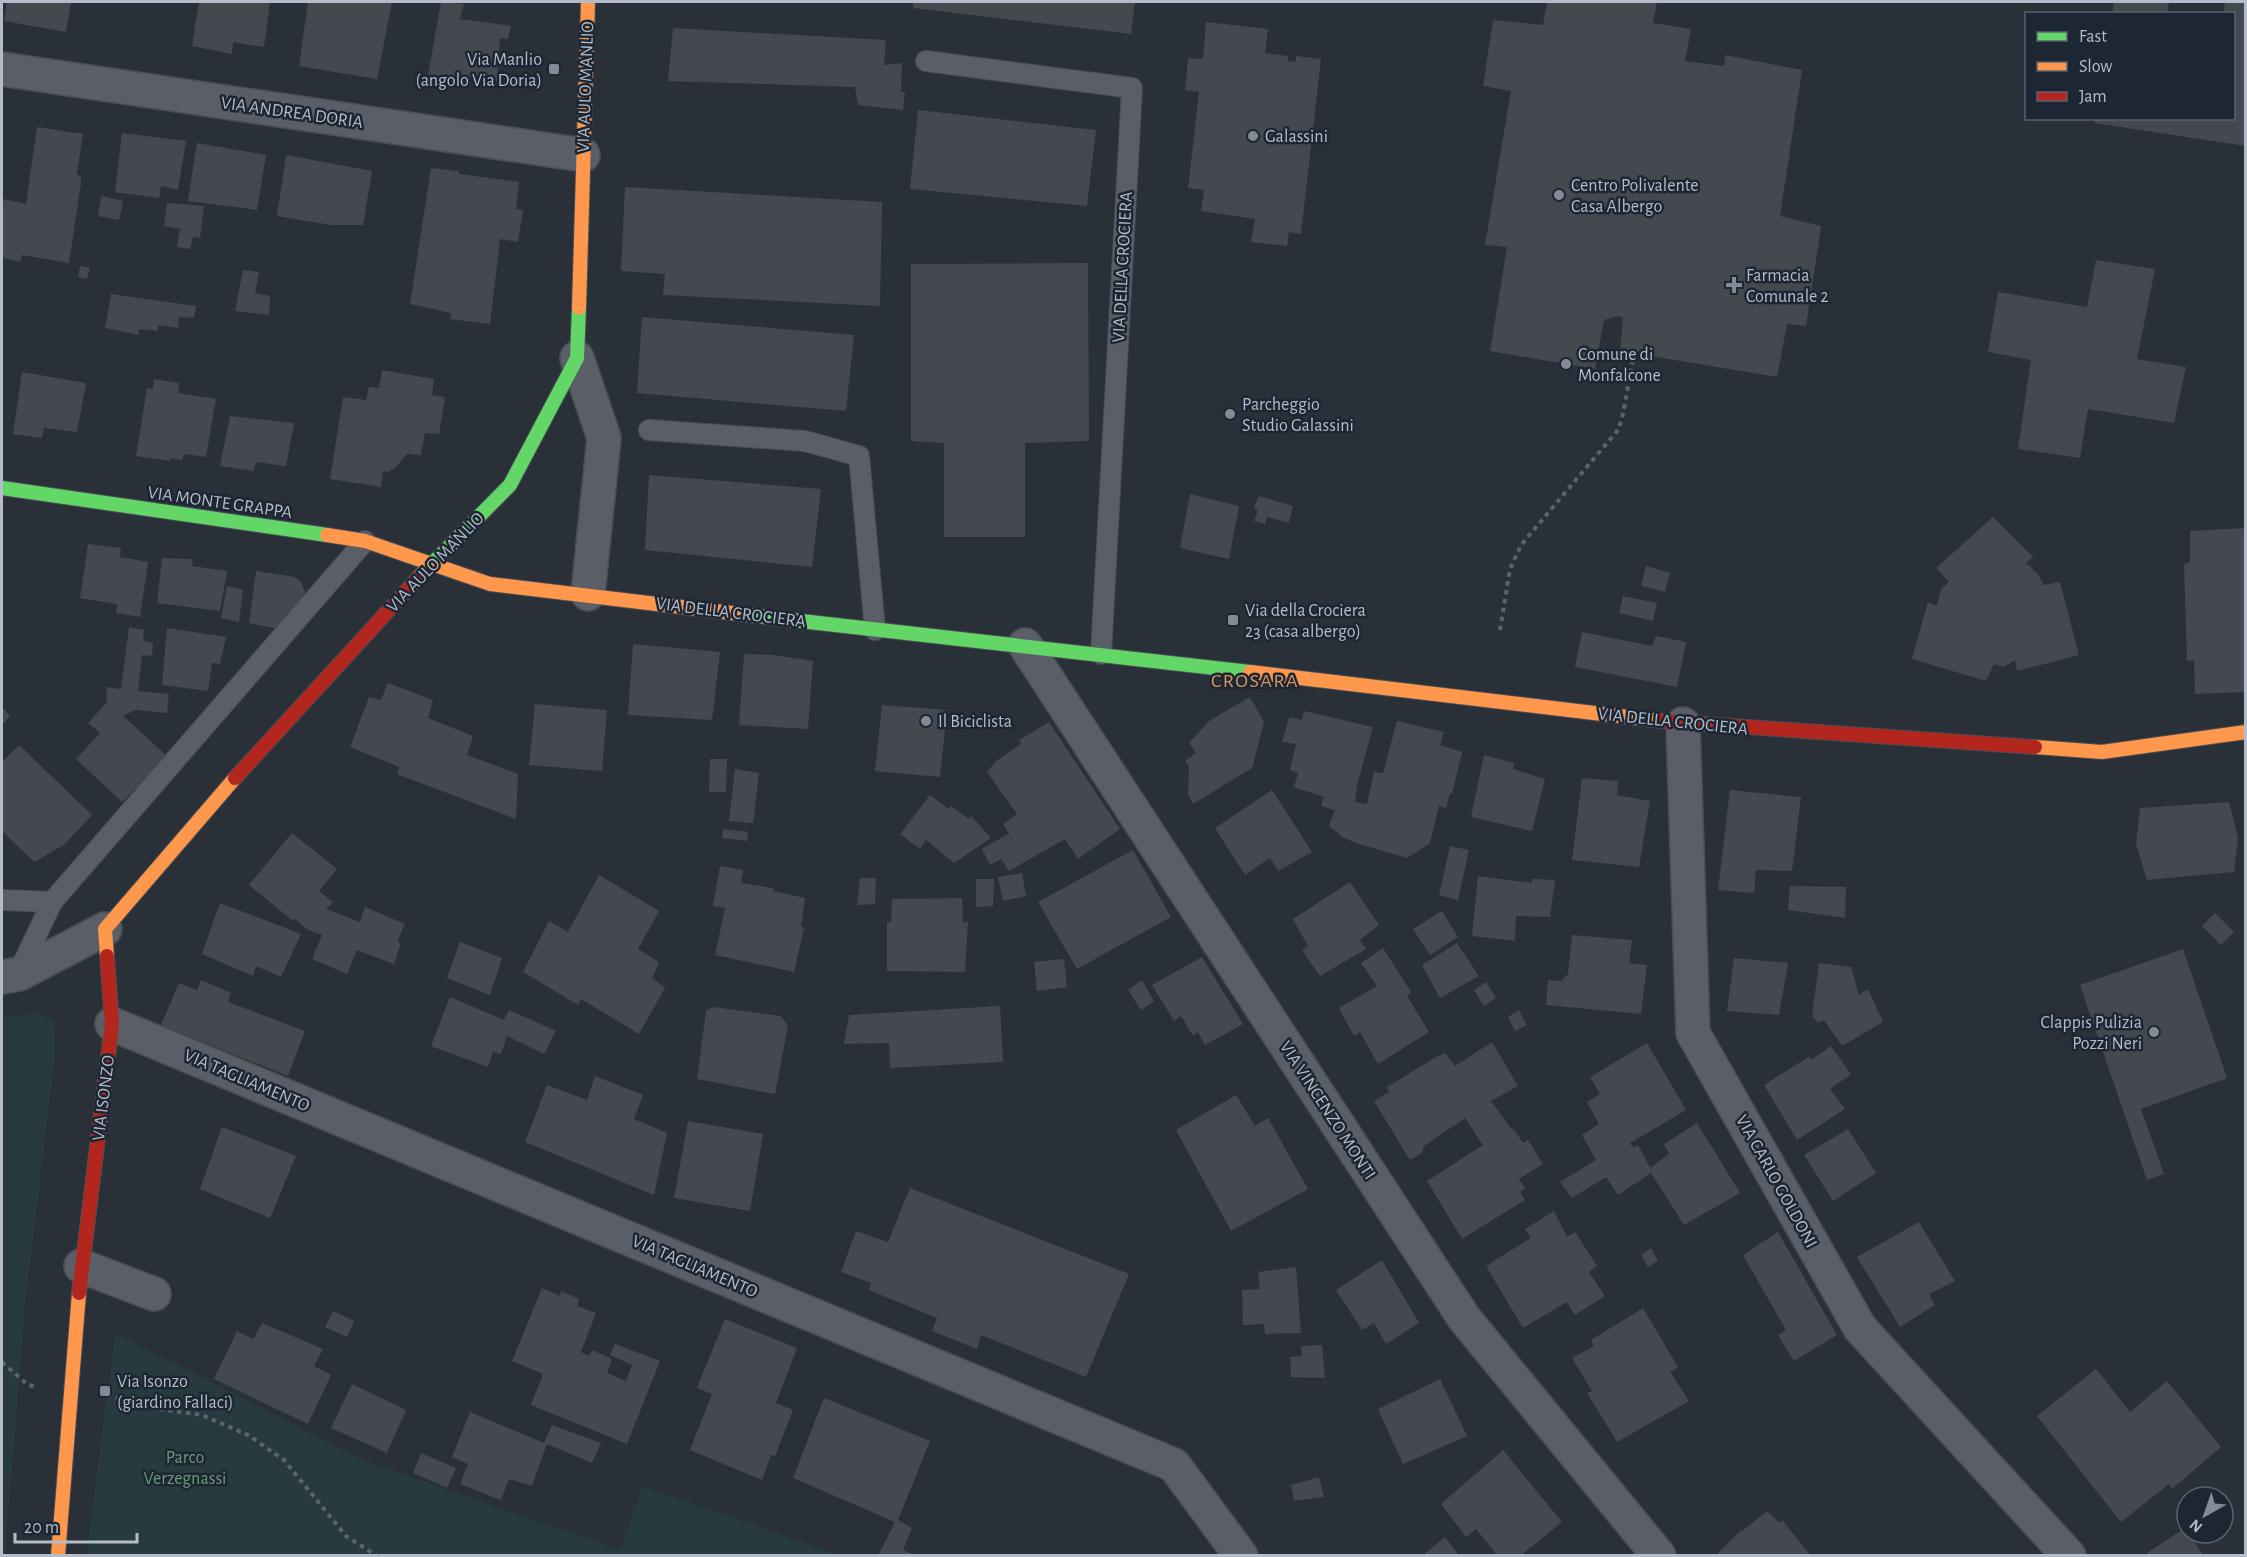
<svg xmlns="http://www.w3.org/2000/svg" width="2247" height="1557" viewBox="0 0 2247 1557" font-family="'Alegreya Sans',sans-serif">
<rect width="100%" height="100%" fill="#2a3038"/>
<g fill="#273a3e">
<path d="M39,1013L54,1022L55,1059L26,1296L5,1555H2V1018Z"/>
<path d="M115,1333L363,1460L620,1550L643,1486L839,1555H88V1542Z"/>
</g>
<g fill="#444950">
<path d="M7,2H71L66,32L4,21Z"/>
<path d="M199,2H270L264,47L233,42L232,54L192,46Z"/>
<path d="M308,2H392L377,79L299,66Z"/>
<path d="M441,2L464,4L460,19L511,26L508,39L500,38L497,81L462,76L460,85L427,82Z"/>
<path d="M913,2H1135L1131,34L913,8Z"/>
<path d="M1547,2H1657L1653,23L1691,29L1685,61L1724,66L1725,55L1802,70L1780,216L1821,226L1806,326L1787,324L1777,377L1620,351L1623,318L1618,316L1604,320L1595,369L1490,351L1507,247L1485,245L1511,91L1483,86L1493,20L1543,25Z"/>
<path d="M2114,2H2169L2167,14H2112Z"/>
<path d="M2225,2H2246V146L2094,123V118H2234V14H2223Z"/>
<path d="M1206,22L1268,29L1265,53L1288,56V61L1296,62V56L1321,59L1301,234L1289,232L1287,246L1251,242L1255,219L1201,211L1204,190L1188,188L1199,92L1185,90L1188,58L1203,59Z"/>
<path d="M673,28L886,40L884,65L902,63L901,92H905L903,110L858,105L855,87L668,81Z"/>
<path d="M918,110L1096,130L1087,206L910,189Z"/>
<path d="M37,127L83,134L77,173L81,178V183L69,263L22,255L20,262L2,258V213L4,199L26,204Z"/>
<path d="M122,133L186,141L178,190L161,186L159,198L115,192Z"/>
<path d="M197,143L266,155L257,210L188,201Z"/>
<path d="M286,155L372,171L363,225H331L277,216Z"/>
<path d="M431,168L458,171L459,174L519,182L516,209L523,210L518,242L500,239L490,324L450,319L451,313L410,304Z"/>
<path d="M625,187L882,202L880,306L663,295L665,274L621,271Z"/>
<path d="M101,196L123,201L119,220L98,216Z"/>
<path d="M167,203L204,206L200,238L193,237L190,249L177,247L180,229L164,226Z"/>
<path d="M2096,260L2155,269L2137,359L2186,367L2174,423L2088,409L2080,458L2018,449L2031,360L1988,352L1998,292L2087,307Z"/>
<path d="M1088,263L1089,441L1025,443V537H944V443L911,441V264Z"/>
<path d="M80,266L90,268L87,279L78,277Z"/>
<path d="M243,270L259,272L255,293L270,296L269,315L235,311Z"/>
<path d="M111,294L196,306L194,318L179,317L178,328L158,325V331L138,329L139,335L105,328Z"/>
<path d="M642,317L854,335L846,411L637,393Z"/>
<path d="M382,370L434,379L432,395L445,397L439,434L425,433L421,455L407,454L396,467L388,472L383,471L381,487L330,479L343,397L366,400L369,387L379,388Z"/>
<path d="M22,372L86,383L77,432L44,428L42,438L13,434Z"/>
<path d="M154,379L179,383L178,393L216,399L206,457L184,454L182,460L171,458L170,461L136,456L147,388L153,389Z"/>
<path d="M230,416L294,423L286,466L256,462L253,471L220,466Z"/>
<path d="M649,475L821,489L812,567L645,550Z"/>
<path d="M1190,494L1239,506L1229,559L1180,548Z"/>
<path d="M1259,496L1293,506L1289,523L1267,517L1265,524L1254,521L1258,510L1254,508Z"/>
<path d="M1993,517L2033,557L2026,563L2038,574L2044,585L2060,582L2079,655L2017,671L2015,660L2004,667L1994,664L1986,681L1912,659L1928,602L1937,606L1941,589L1949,582L1936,568Z"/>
<path d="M2246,528V692L2195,694L2194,660L2187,661L2184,564L2190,562V531Z"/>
<path d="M88,544L121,548L120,557L148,562L140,617L116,613L117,604L80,598Z"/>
<path d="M162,558L193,559L192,566L227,571L220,611L157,603Z"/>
<path d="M1646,566L1670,573L1665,592L1641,586Z"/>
<path d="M256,571L295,577L301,582L305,592V600L279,629L249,623Z"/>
<path d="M227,586L243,590L239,622L221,618Z"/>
<path d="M1623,596L1657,603L1653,621L1619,613Z"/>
<path d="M129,627L144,630L143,641L153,643L152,656L142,655L138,691L169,694L167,713L135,710L123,716L168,757L122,802L76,759L100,733L88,723L107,702L106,687L121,689Z"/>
<path d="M167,628L226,637L220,664L212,663L208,691L162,685Z"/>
<path d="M1582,632L1652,646L1656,636L1686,642L1677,687L1575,667Z"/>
<path d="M633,644L720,652L712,720L628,715Z"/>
<path d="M744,654L773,655L813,661L808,729L739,725Z"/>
<path d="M388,683L433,700L428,718L473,736L467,755L518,774L516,819L397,774L399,767L350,747L369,697L381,700Z"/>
<path d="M1250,697L1264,722L1252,768L1193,804L1188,795L1189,766L1185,761L1196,753L1189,743L1209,721Z"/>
<path d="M535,704L607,710L602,771L529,765Z"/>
<path d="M882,705L947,710L940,777L875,771Z"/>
<path d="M2,707L10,716L2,725Z"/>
<path d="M1304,711L1373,727L1357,785L1355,802L1367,804L1374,772L1383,773L1397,721L1444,732L1440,745L1462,752L1452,794L1450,793L1446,808L1439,806L1430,843L1407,858L1359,844L1344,838L1329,826L1335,810L1321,806L1324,797L1294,787L1298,773L1290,770L1296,744L1282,742L1289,717L1302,720Z"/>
<path d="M1049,722L1120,829L1078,859L1065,839L1009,871L1001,859L990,865L982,849L1008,834L1015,844L1003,824L1017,814L987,772L996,761L1021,744L1019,740Z"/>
<path d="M19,745L92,815L65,844L34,862L2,831V762Z"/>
<path d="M1484,755L1514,763L1513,769L1545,779L1532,831L1471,817Z"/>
<path d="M710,759H727L726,792H709Z"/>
<path d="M735,769L759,773L753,823L729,821Z"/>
<path d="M1582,778L1618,781L1617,795L1650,801L1639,867L1572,860Z"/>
<path d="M1272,790L1312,852L1278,871L1270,858L1245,875L1215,828Z"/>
<path d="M1730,790L1801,797L1792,871L1756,870L1754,893L1718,890Z"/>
<path d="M930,795L949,809L951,806L969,819L971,816L991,838L954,863L926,840L920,849L900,834Z"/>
<path d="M2229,802L2238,838L2234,872L2147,880L2136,844L2140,808Z"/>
<path d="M723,829L748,832L747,841L722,838Z"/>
<path d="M292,833L337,869L319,891L333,902L326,909L360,922L365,907L405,924L397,942L401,943L394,964L357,950L347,974L312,959L322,935L308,930L295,919L293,921L249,885Z"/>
<path d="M1450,846L1469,850L1458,900L1439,895Z"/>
<path d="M1133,850L1171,917L1077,969L1038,902Z"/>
<path d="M720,866L743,870L741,883L773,888V891L805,898L801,926L804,928L794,972L715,955L725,908L713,906Z"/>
<path d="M1022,873L1026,896L1003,901L998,877Z"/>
<path d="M599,875L659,911L638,949L659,962L652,978L665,988L639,1034L581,999L578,1005L523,972L549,921L568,932Z"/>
<path d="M1478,876L1532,883V879L1555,880L1550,917L1516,916L1515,941L1472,936Z"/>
<path d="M860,878H876L875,904L857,905Z"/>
<path d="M976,879H994L993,906L976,907Z"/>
<path d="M1350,882L1379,925L1360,940L1366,949L1320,976L1302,950L1308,946L1293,919Z"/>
<path d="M1790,886L1846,887L1845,918L1788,910Z"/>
<path d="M962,898L963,923L968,921L965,972L887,971V922H891L892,899Z"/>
<path d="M220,903L301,934L281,977L256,966L253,976L202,954Z"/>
<path d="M1442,911L1458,937L1430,955L1413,929Z"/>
<path d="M2215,913L2234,932L2221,945L2202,926Z"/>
<path d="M1572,935L1632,940L1629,963L1647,965L1641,1014L1546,1005L1548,980L1561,981L1568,974Z"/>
<path d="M460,942L502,958L490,995L447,978Z"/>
<path d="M1457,943L1479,976L1440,998L1422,965Z"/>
<path d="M1383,948L1411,992L1407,996L1429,1032L1378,1064L1360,1032L1354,1036L1339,1008L1377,986L1361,963Z"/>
<path d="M2183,949L2227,1078L2141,1109L2164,1174L2147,1180L2080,985Z"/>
<path d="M1202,957L1243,1024L1205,1045L1198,1032L1193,1036L1181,1016L1174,1021L1152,985Z"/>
<path d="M1734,958L1788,963L1779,1015L1727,1011Z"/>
<path d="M1064,959L1067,987L1037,991L1034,962Z"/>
<path d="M1819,963L1851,967L1859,995L1868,989L1883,1022L1842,1046L1824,1020L1818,1023L1812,1016Z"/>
<path d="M201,980L231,993L228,1002L305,1031L288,1076L161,1025L179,983L197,990Z"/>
<path d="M1142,980L1154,1001L1141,1010L1128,990Z"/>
<path d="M1486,982L1496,998L1484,1006L1474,990Z"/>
<path d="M450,997L504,1020L509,1010L556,1031L544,1054L507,1036L501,1054L493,1052L488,1067L431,1046Z"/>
<path d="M1000,1006L1003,1062L890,1068L889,1043L844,1044L849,1015Z"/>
<path d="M713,1007L781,1016L788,1026L775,1094L697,1079L706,1011Z"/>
<path d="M1519,1010L1527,1025L1515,1031L1508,1017Z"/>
<path d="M1492,1042L1518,1086L1491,1101L1512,1130L1514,1129L1523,1143L1528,1140L1543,1164L1519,1179L1525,1188L1520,1192L1525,1200L1462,1239L1427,1181L1483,1145L1465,1118L1424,1146L1422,1153L1410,1160L1374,1101L1389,1092L1387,1087L1438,1056L1445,1053L1455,1066Z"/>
<path d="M1647,1043L1686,1110L1630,1143L1633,1148L1638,1145L1650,1168L1669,1154L1664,1144L1697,1123L1740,1193L1684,1225L1651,1173L1618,1195L1606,1177L1572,1198L1560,1182L1596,1160L1582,1135L1599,1124L1587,1102L1600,1094L1590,1077Z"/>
<path d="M1831,1046L1851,1074L1830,1089L1845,1109L1797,1140L1764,1085L1810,1056L1811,1060Z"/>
<path d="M595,1076L643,1095L634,1119L667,1133L654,1195L525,1142L547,1085L587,1100Z"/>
<path d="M1236,1095L1255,1126L1268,1118L1308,1189L1231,1231L1176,1130Z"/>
<path d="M688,1121L763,1134L750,1211L674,1198Z"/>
<path d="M222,1127L296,1156L270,1218L200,1189Z"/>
<path d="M1848,1129L1876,1173L1833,1201L1804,1155Z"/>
<path d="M910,1188L1129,1274L1086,1377L981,1335L977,1349L932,1331L937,1318L869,1290L871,1283L841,1272L856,1231L888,1242Z"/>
<path d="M1554,1211L1567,1237L1575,1232L1597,1266L1589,1272L1605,1296L1575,1315L1567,1302L1523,1328L1486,1266L1531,1238L1525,1229Z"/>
<path d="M1919,1222L1955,1281L1929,1294L1935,1305L1900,1327L1857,1257Z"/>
<path d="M1778,1232L1837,1335L1794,1361L1778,1335L1786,1330L1743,1255Z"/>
<path d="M1651,1248L1658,1261L1648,1267L1641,1255Z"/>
<path d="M1382,1260L1419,1323L1386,1344L1374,1323L1362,1330L1336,1290Z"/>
<path d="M1296,1267L1301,1333L1265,1334L1264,1324L1243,1325L1242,1290L1260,1289L1258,1272Z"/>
<path d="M542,1288L560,1296L561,1291L579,1299L577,1306L596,1313L581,1352L589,1356L592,1350L612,1359L607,1373L626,1381L632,1365L610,1355L615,1344L660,1361L627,1444L531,1405L543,1374L512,1361Z"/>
<path d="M1643,1308L1678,1367L1670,1372L1689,1401L1617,1442L1587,1393L1592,1391L1572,1358L1594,1346L1591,1340Z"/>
<path d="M333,1311L354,1321L347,1337L325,1327Z"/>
<path d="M725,1319L797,1348L776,1403L793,1410L775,1456L771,1455L762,1480L690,1450L712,1394L697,1388Z"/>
<path d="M262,1323L323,1349L314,1366L331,1375L308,1424L214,1379L237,1331L253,1339Z"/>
<path d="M1322,1345L1325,1378L1291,1377L1290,1357L1302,1356L1301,1346Z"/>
<path d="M2096,1369L2130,1412L2167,1381L2221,1447L2172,1489L2169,1484L2121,1522L2037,1416Z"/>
<path d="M1440,1379L1467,1436L1403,1464L1378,1409Z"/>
<path d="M352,1384L406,1410L387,1453L331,1428Z"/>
<path d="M824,1398L930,1441L898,1520L912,1528L903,1550L917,1556H878L895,1522L793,1478Z"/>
<path d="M470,1412L544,1443L552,1425L601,1443L592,1463L547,1444L532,1486L509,1479L501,1500L460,1484L468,1464L452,1457Z"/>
<path d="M1503,1450L1562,1522L1520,1556H1498L1476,1529L1466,1537L1441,1504Z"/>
<path d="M421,1453L456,1468L447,1488L413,1473Z"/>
<path d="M1319,1477L1324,1497L1294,1501L1291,1485Z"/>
<path d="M1767,1511L1780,1523L1782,1520L1811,1556H1721L1718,1553L1741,1530L1742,1531Z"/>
<path d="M2185,1528L2204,1556H2149L2147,1553Z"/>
<path d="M1445,1537L1459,1556H1422Z"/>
</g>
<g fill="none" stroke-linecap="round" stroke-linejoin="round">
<defs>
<g id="lane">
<path d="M926,61L1132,88L1101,654"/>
<path d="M649,430L805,441L859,456L875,630"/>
<path d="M2,900L52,902"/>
<path d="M19,972L52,902L365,541"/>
</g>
<g id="street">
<path d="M2,69L583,155"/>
<path d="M577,358L604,438L588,594"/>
<path d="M1025,645L1464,1318L1659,1556"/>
<path d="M1683,724L1693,1033L1860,1328L2069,1556"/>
<path d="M2,977L19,974L105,929"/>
<path d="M112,1024L1174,1465L1241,1556"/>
<path d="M81,1266L154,1294"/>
</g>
<g id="fast">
<path d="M2,488L327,535"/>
<path d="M419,577L510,485L577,358L579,308"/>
<path d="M748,615L1250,672"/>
</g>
<g id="slow">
<path d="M579,308L588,2"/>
<path d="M327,535L365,541L490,584L748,615"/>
<path d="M1250,672L1661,721"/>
<path d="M2035,747L2102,752L2246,732"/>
<path d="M107,956L105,929L235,778"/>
<path d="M58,1556L79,1293"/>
</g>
<g id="jam">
<path d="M1661,721L2035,747"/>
<path d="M235,778L419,577"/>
<path d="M79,1293L112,1024L107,956"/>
</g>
</defs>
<use href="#lane" stroke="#484c53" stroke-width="22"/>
<use href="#street" stroke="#484c53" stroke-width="36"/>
<use href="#fast" stroke="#484c53" stroke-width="16"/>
<use href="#slow" stroke="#484c53" stroke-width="16"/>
<use href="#jam" stroke="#484c53" stroke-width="16"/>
<g stroke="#5d636a" stroke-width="4" stroke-dasharray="4.5 4.5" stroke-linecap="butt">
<path d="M1500,630L1510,569L1521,545L1618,430L1622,419L1634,354"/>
<path d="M2,1362L28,1385L34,1386"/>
<path d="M107,1395L158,1409L202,1415L248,1435L284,1460L346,1536L377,1556"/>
</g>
<use href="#lane" stroke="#5a5e66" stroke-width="20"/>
<use href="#street" stroke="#5a5e66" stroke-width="33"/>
<use href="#fast" stroke="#63d668" stroke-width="14"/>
<use href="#slow" stroke="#ff974d" stroke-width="14"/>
<use href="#jam" stroke="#b3261e" stroke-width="14"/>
</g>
<g fill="#848b96" stroke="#1d2633" stroke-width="2">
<rect x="548" y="63" width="12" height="12" rx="3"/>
<circle cx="1253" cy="136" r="6"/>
<circle cx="1559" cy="195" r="6"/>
<path d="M1731 276h6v6h6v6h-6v6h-6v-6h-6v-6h6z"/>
<circle cx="1566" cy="364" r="6"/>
<circle cx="1230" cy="414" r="6"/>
<rect x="1227" y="614" width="12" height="12" rx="3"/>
<circle cx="926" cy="721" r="6"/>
<circle cx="2154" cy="1032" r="6"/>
<rect x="99" y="1385" width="12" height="12" rx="3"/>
</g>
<g text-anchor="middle" stroke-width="5" stroke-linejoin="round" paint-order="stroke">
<g font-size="18" fill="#b4bcc9" stroke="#1d2633" text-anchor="start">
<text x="542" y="65" text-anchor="end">Via Manlio<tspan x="542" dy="21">(angolo Via Doria)</tspan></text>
<text x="1265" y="142">Galassini</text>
<text x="1571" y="191">Centro Polivalente<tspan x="1571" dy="21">Casa Albergo</tspan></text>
<text x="1746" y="281">Farmacia<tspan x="1746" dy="21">Comunale 2</tspan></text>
<text x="1578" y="360">Comune di<tspan x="1578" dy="21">Monfalcone</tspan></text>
<text x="1242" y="410">Parcheggio<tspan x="1242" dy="21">Studio Galassini</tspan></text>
<text x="1245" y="616">Via della Crociera<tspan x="1245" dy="21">23 (casa albergo)</tspan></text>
<text x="938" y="727">Il Biciclista</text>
<text x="2142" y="1028" text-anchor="end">Clappis Pulizia<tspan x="2142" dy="21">Pozzi Neri</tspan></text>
<text x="117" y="1387">Via Isonzo<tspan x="117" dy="21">(giardino Fallaci)</tspan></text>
</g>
<g font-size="18" fill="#b4bcc9" stroke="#1d2633">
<text transform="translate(585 87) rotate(-88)" y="6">VIA AULO MANLIO</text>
<text transform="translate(292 112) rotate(8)" y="6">VIA ANDREA DORIA</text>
<text transform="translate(1122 267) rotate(-87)" y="6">VIA DELLA CROCIERA</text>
<text transform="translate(220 502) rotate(8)" y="6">VIA MONTE GRAPPA</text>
<text transform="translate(435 562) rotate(-46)" y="6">VIA AULO MANLIO</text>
<text transform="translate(731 612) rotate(7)" y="6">VIA DELLA CROCIERA</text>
<text transform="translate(1673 721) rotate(6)" y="6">VIA DELLA CROCIERA</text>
<text transform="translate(247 1080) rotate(23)" y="6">VIA TAGLIAMENTO</text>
<text transform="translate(103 1098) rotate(-83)" y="6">VIA ISONZO</text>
<text transform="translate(1328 1110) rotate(57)" y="6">VIA VINCENZO MONTI</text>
<text transform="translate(1777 1181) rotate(61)" y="6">VIA CARLO GOLDONI</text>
<text transform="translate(695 1266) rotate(23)" y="6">VIA TAGLIAMENTO</text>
</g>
<g font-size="18" fill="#6b9a76" stroke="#1d2633">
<text x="185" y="1463">Parco<tspan x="185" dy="21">Verzegnassi</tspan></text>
</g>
<g font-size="20" letter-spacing="1.5" fill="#d59563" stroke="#1d2633">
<text x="1255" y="687">CROSARA</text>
</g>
</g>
<rect width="2247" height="1557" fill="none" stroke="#b4bcc9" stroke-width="6"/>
<rect x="2025" y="12" width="210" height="108" fill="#1d2633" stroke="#59626f" stroke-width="1.5"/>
<rect x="2037" y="32" width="30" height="9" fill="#63d668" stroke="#59626f" stroke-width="1.5"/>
<text x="2079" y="42" font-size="18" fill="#b4bcc9">Fast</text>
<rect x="2037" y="62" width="30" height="9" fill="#ff974d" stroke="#59626f" stroke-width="1.5"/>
<text x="2079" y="72" font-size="18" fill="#b4bcc9">Slow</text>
<rect x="2037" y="92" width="30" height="9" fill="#b3261e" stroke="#59626f" stroke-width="1.5"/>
<text x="2079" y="102" font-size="18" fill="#b4bcc9">Jam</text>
<g transform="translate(2205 1515) rotate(220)"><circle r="28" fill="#1d2633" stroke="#59626f" stroke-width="1.5"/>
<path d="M0-4.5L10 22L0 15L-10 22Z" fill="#848b96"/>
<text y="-9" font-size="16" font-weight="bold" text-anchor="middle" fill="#b4bcc9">N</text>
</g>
<path d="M15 1533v9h122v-9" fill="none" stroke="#b4bcc9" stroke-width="3"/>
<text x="24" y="1533" font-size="18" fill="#b4bcc9" stroke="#1d2633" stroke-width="4.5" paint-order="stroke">20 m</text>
</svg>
